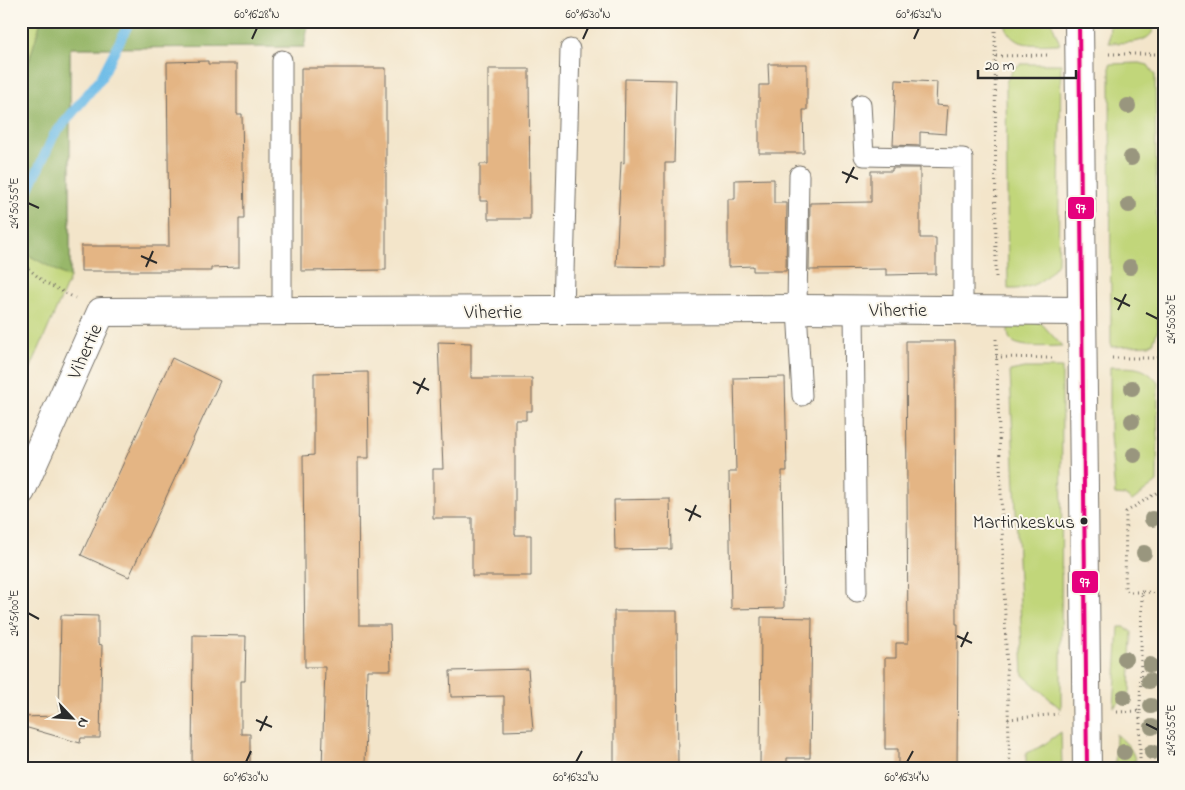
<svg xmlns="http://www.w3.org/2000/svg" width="1185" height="790" viewBox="0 0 1185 790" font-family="'Indie Flower',sans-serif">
<rect width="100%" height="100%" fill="#fbf7ec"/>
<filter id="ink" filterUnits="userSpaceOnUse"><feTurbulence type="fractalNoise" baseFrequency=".02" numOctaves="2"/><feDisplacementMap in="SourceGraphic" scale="10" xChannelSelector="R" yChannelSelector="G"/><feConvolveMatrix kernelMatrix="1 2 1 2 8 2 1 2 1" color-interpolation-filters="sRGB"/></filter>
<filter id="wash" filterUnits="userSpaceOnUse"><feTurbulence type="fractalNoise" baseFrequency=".0096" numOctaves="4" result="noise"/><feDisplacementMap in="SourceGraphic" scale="20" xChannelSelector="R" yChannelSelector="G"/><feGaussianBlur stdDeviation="1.12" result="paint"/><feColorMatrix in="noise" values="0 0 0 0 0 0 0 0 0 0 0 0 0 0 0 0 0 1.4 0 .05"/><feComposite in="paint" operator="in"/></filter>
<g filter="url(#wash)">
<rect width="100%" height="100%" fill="#f3e5ca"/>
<g fill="#c1d67a" stroke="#768052">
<path d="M21,21H309L304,47L70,48V278L21,390Z"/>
<path d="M1005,21H1051L1060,44C1039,44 1007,50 1005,21Z"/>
<path d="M1110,21H1155C1155,46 1127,42 1109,43Z"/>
<path d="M1139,63L1148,65L1155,75L1158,329L1153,343L1149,345L1111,347L1110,64Z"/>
<path d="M1021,64H1061L1058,263C1045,281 1031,290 1008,289L1006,82L1014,68Z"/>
<path d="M1009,317L1041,323L1062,346C1050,346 1013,350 1009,337C1007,331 1009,323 1009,317Z"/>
<path d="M1110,367C1131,368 1144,364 1158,383L1157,482L1132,501L1126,496L1115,495L1110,434Z"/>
<path d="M1025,368H1062L1061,709L1023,675L1010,371Z"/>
<path d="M1119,627H1124L1132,632L1130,693L1114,707Z"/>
<path d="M1061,732L1062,769H1026V753L1042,746Z"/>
<path d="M1116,734C1128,744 1136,752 1136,769H1115Z"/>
</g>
<path fill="#98b76a" stroke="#62714a" d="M41,21H309L304,47L70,48V278L21,251V88Z"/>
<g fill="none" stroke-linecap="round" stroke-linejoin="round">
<path stroke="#6cbbe7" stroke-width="10" d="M21,206L54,135L101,78L130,21"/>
</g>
<g id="blocks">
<g fill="#e4b584">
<path d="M208,61V64H237V114H242L244,219H239V267L211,268V271H81V246H169L167,62Z"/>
<path d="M768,64H807V110H803L804,153H759V85H769Z"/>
<path d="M301,68H386V270L301,271Z"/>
<path d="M488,69H529L530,219H488V201H480V164H488Z"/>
<path d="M625,79L676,80L674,163H665V267L616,266L621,162L624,163Z"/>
<path d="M896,80L937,82L936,105L948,106L946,134L920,132V146L893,145Z"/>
<path d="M892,168H920V238H936V274L886,275V269L809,270L810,203L871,202V171H892Z"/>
<path d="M774,179V203H787L786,271H753V266L728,267V199H735V180Z"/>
<path d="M906,341H955L956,624H958L957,769H898V749H885V658H896V643H908Z"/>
<path d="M438,342L471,343V378H532V411H526V420H515V535H531V576H472V518H433V469H443Z"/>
<path d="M172,358L220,381L129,577L81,555Z"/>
<path d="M368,372L369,458H358L359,625H390L391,670H367L365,769H322L325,667H305L303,456L314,455V373Z"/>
<path d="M785,377L787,471H782L784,608L731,609L729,472H736L734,378Z"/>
<path d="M670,499L671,549L615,550L614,500Z"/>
<path d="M614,611H677L678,769H614Z"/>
<path d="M61,615L98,616V644L102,645L100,738H81L80,743L21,726V717L59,716Z"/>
<path d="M761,617L812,618L810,758H787V769H760Z"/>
<path d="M193,635L246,636L245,681H241V734H250V768L192,769Z"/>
<path d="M528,669L533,730L504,731V696L451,697L450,671Z"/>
</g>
</g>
</g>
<g filter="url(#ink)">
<use href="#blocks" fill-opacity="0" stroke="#716c63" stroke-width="1"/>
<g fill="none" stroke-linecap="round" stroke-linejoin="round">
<defs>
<g id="service">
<path d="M282,60V311"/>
<path d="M861,104L864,156L963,158V309"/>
<path d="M799,175L797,309L802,396"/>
<path d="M854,309L857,592"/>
<path d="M563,310L570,49"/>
</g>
<path id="minor" d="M21,491L101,312L797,309L1081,311"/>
<path id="tertiary" d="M1079,21L1087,769"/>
</defs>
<use href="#service" stroke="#716c63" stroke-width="21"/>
<use href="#minor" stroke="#716c63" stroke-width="30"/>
<use href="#tertiary" stroke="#716c63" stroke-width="30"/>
<g stroke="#716c63" stroke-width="3" stroke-dasharray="1 4" stroke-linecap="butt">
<path d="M995,21L996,281"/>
<path d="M1162,21L1164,312"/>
<path d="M21,27L23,21"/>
<path d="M1109,54H1162"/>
<path d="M996,56L1050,55"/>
<path d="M21,262L44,282L75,298"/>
<path d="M996,339L1010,769"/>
<path d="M996,357L1053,358"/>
<path d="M1112,358H1164"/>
<path d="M1142,592H1128L1125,589L1126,512L1164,488"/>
<path d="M1140,711L1142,592L1164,593"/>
<path d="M1117,712L1140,711V769"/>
<path d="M1008,719L1058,714"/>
</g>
<use href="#service" stroke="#fff" stroke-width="19"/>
<use href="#minor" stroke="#fff" stroke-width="28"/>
<use href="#tertiary" stroke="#fff" stroke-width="28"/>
<defs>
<path id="bus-1" d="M1079,21L1087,769"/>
</defs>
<use href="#bus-1" stroke="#fbf7ec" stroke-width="8"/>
<use href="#bus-1" stroke="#e5007d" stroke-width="4"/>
</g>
<g fill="#99967e">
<circle cx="1128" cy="106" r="8"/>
<circle cx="1131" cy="158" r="8"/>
<circle cx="1129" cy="205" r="8"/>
<circle cx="1130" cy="267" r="8"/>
<circle cx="1132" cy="388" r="8"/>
<circle cx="1132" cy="421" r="8"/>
<circle cx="1134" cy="455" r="8"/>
<circle cx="1152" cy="519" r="8"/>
<circle cx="1144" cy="553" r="8"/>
<circle cx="1125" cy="659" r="8"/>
<circle cx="1150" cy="665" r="8"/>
<circle cx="1149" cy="681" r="8"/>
<circle cx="1124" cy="697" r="8"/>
<circle cx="1151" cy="706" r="8"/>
<circle cx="1152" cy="727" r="8"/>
<circle cx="1124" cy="752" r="8"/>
<circle cx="1152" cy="752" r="8"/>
</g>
</g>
<path fill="none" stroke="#2b2b2b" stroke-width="2" d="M252,39L257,28M583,39L588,28M914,39L919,28M842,172L858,179M846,183L854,167M28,203L39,208M141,256L157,263M146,267L153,251M1114,298L1130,306M1118,310L1126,294M1146,313L1158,319M413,382L429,390M417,394L425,378M685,509L701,517M689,521L696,505M28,613L39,619M957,636L972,643M961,647L968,632M256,720L272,727M1146,724L1158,730M260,731L267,716M246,762L251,751M576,762L582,751M907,762L913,751"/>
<circle fill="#2b2b2b" stroke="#fbf7ec" stroke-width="2" cx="1084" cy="521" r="4.5"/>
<g text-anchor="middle" stroke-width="4" stroke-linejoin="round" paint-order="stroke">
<g font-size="19" fill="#2b2b2b" stroke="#fbf7ec" text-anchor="end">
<text x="1075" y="528">Martinkeskus</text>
</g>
<g font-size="20" fill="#2b2b2b" stroke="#fbf7ec">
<text x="898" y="316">Vihertie</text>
<text x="493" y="318">Vihertie</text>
<text transform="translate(84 351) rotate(-66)" y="7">Vihertie</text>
</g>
</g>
<g stroke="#fbf7ec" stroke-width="2">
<rect x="1067" y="196" width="28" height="24" rx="5" fill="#e5007d"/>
<rect x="1071" y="570" width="28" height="24" rx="5" fill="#e5007d"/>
</g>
<g font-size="14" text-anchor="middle" font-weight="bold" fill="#fff">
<text x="1081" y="213">97</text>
<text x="1085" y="587">97</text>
</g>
<rect width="1185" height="790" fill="none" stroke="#fbf7ec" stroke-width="55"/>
<g transform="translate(72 718) rotate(115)" stroke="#fbf7ec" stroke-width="4" paint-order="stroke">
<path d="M0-4L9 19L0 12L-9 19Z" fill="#2b2b2b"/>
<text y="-8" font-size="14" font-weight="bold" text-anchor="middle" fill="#2b2b2b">N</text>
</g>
<path d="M978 70v8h98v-8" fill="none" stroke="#2b2b2b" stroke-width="2.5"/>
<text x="985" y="70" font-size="15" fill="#2b2b2b" stroke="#fbf7ec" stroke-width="4" paint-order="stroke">20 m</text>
<rect x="28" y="28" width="1130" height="734" fill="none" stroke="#2b2b2b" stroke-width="2"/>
<g font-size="12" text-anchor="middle" fill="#2b2b2b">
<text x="257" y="18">60°16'28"N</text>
<text x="588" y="18">60°16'30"N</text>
<text x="919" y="18">60°16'32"N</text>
<text transform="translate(14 203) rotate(-90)" y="4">24°50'55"E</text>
<text transform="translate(1171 319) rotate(-90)" y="4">24°50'50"E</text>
<text transform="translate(14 613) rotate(-90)" y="4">24°51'00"E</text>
<text transform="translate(1171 730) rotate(-90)" y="4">24°50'55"E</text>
<text x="246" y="781">60°16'30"N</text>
<text x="576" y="781">60°16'32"N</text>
<text x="907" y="781">60°16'34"N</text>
</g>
</svg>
